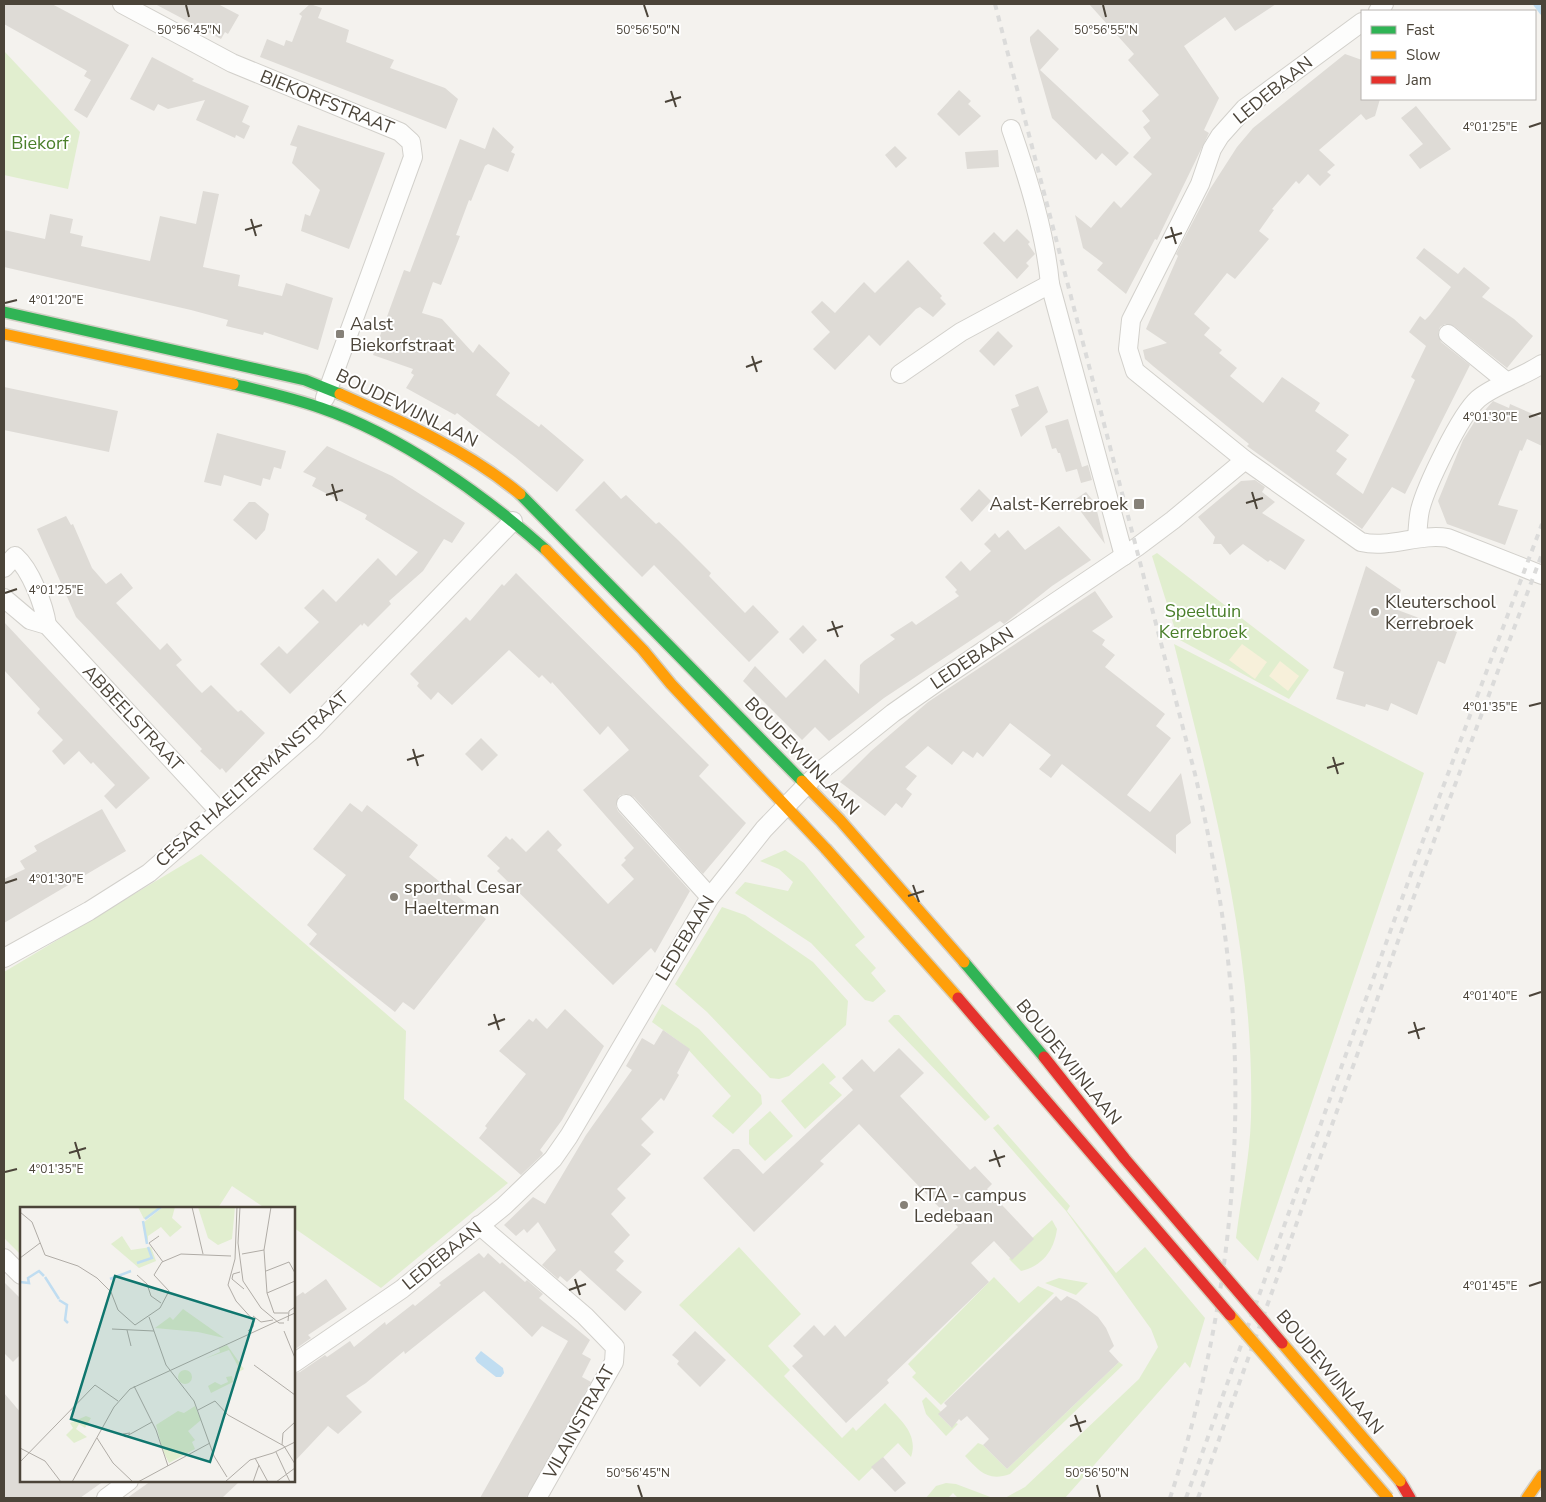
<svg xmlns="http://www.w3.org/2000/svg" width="1546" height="1502" viewBox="0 0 1546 1502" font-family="'Nunito Sans',sans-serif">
<rect width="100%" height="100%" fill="#f4f2ee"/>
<g fill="#e1eecf">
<path d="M4,51L80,132L68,189L4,175Z"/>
<path d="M1157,553L1309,670L1289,699L1178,639L1152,556Z"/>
<path d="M1174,644L1424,773L1258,1261L1236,1238C1241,1198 1250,1157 1251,1117C1255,956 1213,799 1174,644Z"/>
<path d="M785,850L804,863L865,937L855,945L876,968L871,973L886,991L873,1002L865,1000L811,943L735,893L745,882L788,891L793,882L779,869L760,861Z"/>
<path d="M201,854L406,1031L404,1099L508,1183L381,1288L294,1228V1208H265L232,1186L218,1208H21V1255L4,1238V972Z"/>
<path d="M722,907L745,915L813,962L848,1001L846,1025L789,1076L779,1079L770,1078L707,1012L675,984Z"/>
<path d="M662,1004L699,1029L761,1095L762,1104L733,1134L712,1116L731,1096L684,1045L652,1022Z"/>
<path d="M894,1015H899L990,1117L985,1121L888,1021Z"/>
<path d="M823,1063L836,1077L829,1083L842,1095L805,1129L781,1101Z"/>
<path d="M770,1111L793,1136L765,1161L749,1144V1130Z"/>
<path d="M998,1124L1070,1206L1067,1211L1116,1273L1145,1247L1205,1318L1190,1368L1185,1362L1065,1498H1005L1025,1487L1139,1379L1158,1347L1151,1329L1066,1211L993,1128Z"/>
<path d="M1052,1220L1057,1229C1054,1251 1042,1266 1021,1271L1009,1259Z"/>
<path d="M739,1247L801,1314L768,1346L790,1370L784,1376L842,1438L853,1427L856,1431L885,1403C899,1419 919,1433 911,1457L898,1443L859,1481L679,1305Z"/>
<path d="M994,1277L1019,1303L1038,1286L1054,1293L941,1405L912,1377L916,1373L908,1364Z"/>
<path d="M1059,1278L1088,1283L1076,1295L1045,1283Z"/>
<path d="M1119,1362L1123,1365L1010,1474C988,1482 979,1471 965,1456L978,1443L983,1445L1007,1469Z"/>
<path d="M926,1397L941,1412L939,1415L951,1427L956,1423L958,1424L946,1436L926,1414L922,1401Z"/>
<path d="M946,1483L956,1484L993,1498H958L953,1493L948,1498H926L936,1486Z"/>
</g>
<g fill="#f7f0da">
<path d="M1242,644L1267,662L1255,679L1229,660Z"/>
<path d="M1280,661L1299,676L1288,691L1269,676Z"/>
</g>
<path fill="#c0ddf1" d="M481,1351L503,1368L504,1373L501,1377H496L477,1362L475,1358Z"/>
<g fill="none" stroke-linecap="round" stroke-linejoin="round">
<path stroke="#c0ddf1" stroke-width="5.5" d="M1536,4L1542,12"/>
</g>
<g fill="#dedbd6">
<path d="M4,4H52L129,45L87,118L74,110L91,80L84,76L87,71L4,24Z"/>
<path d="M155,4H218L239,15L228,34L225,32L221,39Z"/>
<path d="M310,4L322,8L318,18L349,30L346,42L394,60L390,68L445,88L458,99L446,129L260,57L267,39L284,46L286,40L292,42L302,16L299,14Z"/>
<path d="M1089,4H1276L1235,31L1225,17L1184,46L1219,98L1204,130L1209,133L1157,240L1155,239L1126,294L1097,270L1103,263L1083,248L1075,215L1091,228L1114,201L1121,208L1152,174L1133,157L1151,138L1143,127L1150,121L1142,111L1159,95L1128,60L1134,54Z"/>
<path d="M1038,29L1059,49L1040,70L1129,153L1116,166L1102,153L1096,160L1052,118L1030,41V37Z"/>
<path d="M1345,54L1362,60V99H1380L1375,116L1366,120L1361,114L1319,150L1335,165L1327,172L1331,175L1320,186L1308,174L1299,184L1296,181L1272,209L1274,210L1259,231L1269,239L1235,279L1227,273L1194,314L1210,328L1204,335L1222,350L1219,353L1237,368L1230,376L1263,403L1282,377L1320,403L1315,411L1349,435L1336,451L1347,459L1336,474L1363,494L1415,380L1411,377L1426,346L1409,332L1420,316L1425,320L1430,315L1451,287L1416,258L1424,248L1458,274L1464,267L1490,288L1482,297L1514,319L1533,336L1507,368L1454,326L1445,324L1440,327L1438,333L1441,342L1470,365L1405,494L1392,487L1362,529L1247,446L1249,444L1153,366L1145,359L1143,350L1167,343L1146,329L1178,256L1176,254L1210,189L1237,147L1253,128Z"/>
<path d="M152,57L194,79L192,81L249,106L242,122L250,126L244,139L236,135L235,138L196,120L205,100L168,109L158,104L154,111L130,99Z"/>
<path d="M959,90L971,101L968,104L981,116L959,136L937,114Z"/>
<path d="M1416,106L1451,149L1420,169L1409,155L1423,144L1401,118Z"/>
<path d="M298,125L385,153L349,249L301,231L305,214L310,216L320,190L292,163L297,147L290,145Z"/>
<path d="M493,127L514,147L511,152L515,154L508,172L488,164L485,166L471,201L469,200L456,235L460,236L441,285L433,282L422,313L442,319L473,353L479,344L510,373L496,395L539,427L541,424L584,460L557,492L515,457L457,413L455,415L406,388L414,375L411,373L413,369L373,355L404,270L410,272L460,139L485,149Z"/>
<path d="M895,146L907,158L896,168L885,155Z"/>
<path d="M998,150L999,167L967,169L965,152Z"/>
<path d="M203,191L219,194L203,267L240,275L238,286L282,296L286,283L333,298L318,350L264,332L263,335L226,326L228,320L191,310L4,267V230L45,239L50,214L73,219L70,233L83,236L81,246L150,261L160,216L196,224Z"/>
<path d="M1017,229L1030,242L1028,244L1035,254L1026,263L1029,266L1017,279L983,243L994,232L1004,242Z"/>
<path d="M908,260L942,296L940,298L946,304L933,317L920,307L916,309L880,346L869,335L835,370L813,349L830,332L811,312L822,301L835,313L864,282L875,293Z"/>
<path d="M998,331L1013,346L994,366L979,351Z"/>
<path d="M1038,386L1048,412L1021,437L1011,409L1019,406L1015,395Z"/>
<path d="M4,387L118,411L109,452L4,430Z"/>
<path d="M1493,401L1509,408L1510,404L1542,418V446L1527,439L1522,451L1520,450L1498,505L1518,510L1505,545L1447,524L1438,501L1463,440L1478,416H1480Z"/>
<path d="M1068,419L1082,467L1088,465L1092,480L1081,483L1077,469L1066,472L1060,453H1058L1056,448L1052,449L1045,426Z"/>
<path d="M217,433L286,451L281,469L274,467L270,480L263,478L261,486L224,475L221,486L204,482Z"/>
<path d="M327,446L392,476L465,523L452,543L444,539L423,571L389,601L391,604L368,627L364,623L362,626L361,624L290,694L260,664L279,646L287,654L319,622L304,608L323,589L336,602L378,558L396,576L418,552L365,519L367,515L312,486L316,478L303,472Z"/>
<path d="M1255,480L1265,487L1262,492L1275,502L1262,513L1305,540L1285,570L1270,560L1268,562L1243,544L1230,555L1221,544H1213L1215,537L1198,517L1241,481Z"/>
<path d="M604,481L621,499L626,495L656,524L659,522L678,540L711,573L709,576L745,613L753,605L779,632L749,662L654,565L642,577L575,510Z"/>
<path d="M979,489L991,501L972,522L960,509Z"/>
<path d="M1086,492L1095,503L1105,544L1073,501Z"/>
<path d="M249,502H255L269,514L265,530L256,540L233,520Z"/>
<path d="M66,516L71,525L73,524L92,568L106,584L121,573L133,588L116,603L160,650L167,643L182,660L176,665L196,687L202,693L211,685L238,712L241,710L265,733L226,773L222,768L220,770L200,751L202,749L76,617L37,529Z"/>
<path d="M1059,526L1091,560L1052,586L1004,624L1000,621L884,698L829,741L815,727L802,740L743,681L755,666L786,698L825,659L859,694L860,665L864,661L895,639L890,635L912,621L916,625L959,596L955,592L957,590L945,577L961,561L970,571L991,551L984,544L995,533L999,538L1008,530L1025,550Z"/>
<path d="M1366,566L1401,590L1395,609L1457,632L1445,664L1438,661L1417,715L1391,703L1388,711L1366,704L1365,707L1336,699L1344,672L1333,668Z"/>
<path d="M516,573L709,765L699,776L746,823L703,874L634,797L624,794L619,796L616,806L618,811L690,891L655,953L651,948L613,985L497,871L500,868L487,856L506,836L510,840L512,838L526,852L548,830L562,845L557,850L608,904L634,879L621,865L626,860L624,858L634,848L583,790L629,750L608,726L600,735L552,682L551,684L542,675L539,678L509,650L452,705L438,692L431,700L417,686L419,683L410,674L466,617L470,621L502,584L504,586Z"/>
<path d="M1095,591L1113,617L1092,631L1105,640L1102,645L1115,655L1105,667L1165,714L1156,726L1171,738L1127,795L1150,812L1181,773L1191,823L1176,835V854L1062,764L1051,778L1039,769L1051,755L1010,723L983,757L977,752L973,758L963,751L952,765L928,746L905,767L917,776L906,789L912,794L902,808L896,803L885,816L840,782L871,751L928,702Z"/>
<path d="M4,622L150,778L116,809L104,796L115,785L93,762L91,764L79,751L64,765L52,751L63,740L37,713L40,709L4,670Z"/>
<path d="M803,625L817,640L803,654L789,639Z"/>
<path d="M481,738L498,755L482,771L465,754Z"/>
<path d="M350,803L362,812L367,805L418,845L409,857L486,919L414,1010L403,1002L395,1012L309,944L317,934L307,925L346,875L313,849Z"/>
<path d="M102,809L126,851L4,923V879L25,869L20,861L37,851L34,846Z"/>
<path d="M565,1009L604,1046L562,1120L540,1150L543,1153L542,1155L521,1175L479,1138L487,1128L485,1126L526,1074L499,1051L529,1019L533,1022L536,1018L547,1029Z"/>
<path d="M663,1030L690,1049L677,1073L679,1075L664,1101L661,1098L641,1119L654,1132L641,1145L651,1154L617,1189L626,1198L611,1214L630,1235L614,1252L624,1261L616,1270L642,1292L625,1311L580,1270L567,1282L560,1276L558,1279L542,1265L556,1250L538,1222L527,1233L524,1229L516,1236L504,1225L533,1197L545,1204L586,1135L632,1070L626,1066L642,1038L654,1045Z"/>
<path d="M899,1048L924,1073L900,1096L970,1170L975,1166L992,1184L987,1189L1034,1239L1012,1260L994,1241L971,1263L989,1282L887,1380L889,1383L846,1423L792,1366L803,1356L793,1346L814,1325L824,1336L835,1325L845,1337L958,1227L859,1124L820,1161L824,1164L754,1232L703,1178L733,1149H739L763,1174L853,1090L842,1078L862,1059L874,1072Z"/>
<path d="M479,1253L484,1258L488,1253L500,1264L502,1262L525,1282L527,1280L543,1294L539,1298L590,1340L582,1354L591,1359L582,1377L591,1382L526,1498H480L568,1341L542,1326L532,1337L484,1291L405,1354L404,1351L366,1383L346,1396L362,1412L338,1434L328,1426L294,1462V1373L300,1372L325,1355L327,1357L350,1341L354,1347L385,1322L386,1325L413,1304L415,1306L441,1285L439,1283Z"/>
<path d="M326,1279L347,1309L308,1335L311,1338L294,1350V1298L303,1292L305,1294Z"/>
<path d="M4,1282L21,1299V1354L13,1362L4,1353Z"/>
<path d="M1056,1296L1061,1301L1067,1296L1077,1301L1098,1317L1106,1328L1114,1346L1109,1351L1119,1362L1007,1469L983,1445L989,1439L967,1416L961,1421L959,1419L952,1428L938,1414L947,1406L944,1403Z"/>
<path d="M695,1331L726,1360L700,1387L677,1364L679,1361L672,1355Z"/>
<path d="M4,1393L21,1413V1481H104L80,1498H4Z"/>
<path d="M883,1457L906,1483L895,1492L871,1467Z"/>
<path d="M151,1481H240L222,1498H127Z"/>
</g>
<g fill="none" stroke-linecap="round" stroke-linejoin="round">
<defs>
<g id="street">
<path d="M122,4L232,63L400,132L411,142L413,157L325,398"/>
<path d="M1378,11L1384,4"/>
<path d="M1362,22L1245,108L1220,136L1212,149L1200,184L1131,320L1128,349L1135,371L1245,460L1361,542C1390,549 1419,533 1448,538L1542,575"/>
<path d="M1011,129C1028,178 1045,232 1050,284L1124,556"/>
<path d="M1448,334L1507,382"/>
<path d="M900,374L961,332L1050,284"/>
<path d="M1417,537C1418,528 1418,519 1420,510C1426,486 1460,415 1478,399C1494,385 1523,377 1542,364"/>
<path d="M4,568L15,556C31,570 44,605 47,625"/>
<path d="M4,598L30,620L47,625L219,811"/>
<path d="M626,804L710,897"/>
<path d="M4,958L89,911L149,873L311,731L513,521"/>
<path d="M479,1225L585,1316L615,1347L614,1362L537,1498"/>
<path d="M4,1258L21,1275"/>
<path d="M294,1363L402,1289L504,1206L553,1159L569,1136L710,897L764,829L818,773L893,713L940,680L1137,547L1173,520L1245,460"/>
<path d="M106,1498L129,1481"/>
</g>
<g id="fast">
<path d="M4,312L305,380L340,394"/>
<path d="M233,384C262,391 293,398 321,408C400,435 484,495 546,550"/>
<path d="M520,494L802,781"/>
<path d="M964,962L1044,1057"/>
</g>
<g id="slow">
<path d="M4,334L233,384"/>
<path d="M340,394C403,422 467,450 520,494"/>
<path d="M546,550L643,650L671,684L826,849"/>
<path d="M802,781L840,820L964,962"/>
<path d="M1527,1498L1542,1476"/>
</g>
<path id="jam" d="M1400,1481L1410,1498"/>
</defs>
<use href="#street" stroke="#d2d0cb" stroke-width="20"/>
<use href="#fast" stroke="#d3cfc5" stroke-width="14"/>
<use href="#slow" stroke="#d3cfc5" stroke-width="14"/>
<use href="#jam" stroke="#d3cfc5" stroke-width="14"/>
<use href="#street" stroke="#fdfdfc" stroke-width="18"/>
<use href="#fast" stroke="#30b455" stroke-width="11"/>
<use href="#slow" stroke="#ff9f0a" stroke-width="11"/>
<use href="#jam" stroke="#e5322d" stroke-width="11"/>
<g stroke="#dbdbda" stroke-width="4" stroke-dasharray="6 6" stroke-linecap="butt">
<path d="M995,4L1195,774C1209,835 1221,897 1228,960C1248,1140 1227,1326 1170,1498"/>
<path d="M1186,1498L1425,835L1542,524"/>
<path d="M1198,1498L1435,838L1542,554"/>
</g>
<defs>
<g id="slow-bridge">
<path d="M826,849L958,998"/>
<path d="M1230,1315L1388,1498"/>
<path d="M1282,1343L1400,1481"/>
</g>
<g id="jam-bridge">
<path d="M958,998L1230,1315"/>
<path d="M1044,1057L1125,1159L1282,1343"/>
</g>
</defs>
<use href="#slow-bridge" stroke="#d6cebb" stroke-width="14" stroke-linecap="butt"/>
<use href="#jam-bridge" stroke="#d6cebb" stroke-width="14" stroke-linecap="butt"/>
<use href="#slow-bridge" stroke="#ff9f0a" stroke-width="11"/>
<use href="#jam-bridge" stroke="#e5322d" stroke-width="11"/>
</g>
<path fill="none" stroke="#4b4439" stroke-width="2" d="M186,5L189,17M644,5L648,17M1103,5L1106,17M671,91L676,107M665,102L681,97M1529,127L1541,123M251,219L256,236M1171,227L1176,244M245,230L262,225M1165,238L1182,233M5,303L17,300M752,356L757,372M746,367L762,361M1529,417L1541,413M332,484L337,501M1252,492L1257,509M326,495L343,490M1246,503L1263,498M5,593L17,589M832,621L838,637M827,631L843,626M1529,706L1541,703M413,749L418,766M1333,757L1338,774M407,760L424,755M1327,768L1344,763M5,883L17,879M913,885L919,902M908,896L924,891M1529,996L1541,992M494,1014L499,1030M1414,1022L1419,1039M488,1025L505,1019M1408,1033L1425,1028M75,1142L80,1159M994,1150L1000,1167M69,1153L86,1148M989,1161L1005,1156M5,1172L17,1169M575,1279L580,1295M1529,1286L1541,1282M569,1290L586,1284M1075,1415L1081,1432M1070,1426L1086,1421M638,1485L642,1497M1097,1485L1100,1497"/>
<g fill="#868178" stroke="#fff" stroke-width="2">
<rect x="335" y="329" width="10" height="10" rx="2.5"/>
<rect x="1133" y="498" width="12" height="12" rx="2.5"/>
<circle cx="1375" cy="612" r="5"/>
<circle cx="394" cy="897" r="5"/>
<circle cx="904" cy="1205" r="5"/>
</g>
<g text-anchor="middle" stroke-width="4" stroke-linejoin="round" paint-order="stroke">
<g font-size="18" fill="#4b4439" stroke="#fff">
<text transform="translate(1273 90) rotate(-39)" y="6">LEDEBAAN</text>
<text transform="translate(327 102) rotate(22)" y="6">BIEKORFSTRAAT</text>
<text transform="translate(407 408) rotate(26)" y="6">BOUDEWIJNLAAN</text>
<text transform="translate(972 658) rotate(-34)" y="6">LEDEBAAN</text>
<text transform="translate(133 718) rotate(47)" y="6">ABBEELSTRAAT</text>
<text transform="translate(802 756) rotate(46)" y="6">BOUDEWIJNLAAN</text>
<text transform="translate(252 779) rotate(-42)" y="6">CESAR HAELTERMANSTRAAT</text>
<text transform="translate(685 938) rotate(-59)" y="6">LEDEBAAN</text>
<text transform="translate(1069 1062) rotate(51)" y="6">BOUDEWIJNLAAN</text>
<text transform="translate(442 1256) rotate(-39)" y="6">LEDEBAAN</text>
<text transform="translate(1330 1372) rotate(50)" y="6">BOUDEWIJNLAAN</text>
<text transform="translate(579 1422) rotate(-61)" y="6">VILAINSTRAAT</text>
</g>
<g font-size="18" fill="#4a7f2a" stroke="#fff">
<text x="40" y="149">Biekorf</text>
<text x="1203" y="617">Speeltuin<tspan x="1203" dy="21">Kerrebroek</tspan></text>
</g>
<g font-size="18" fill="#4b4439" stroke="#fff" text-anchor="start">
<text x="350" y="330">Aalst<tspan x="350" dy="21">Biekorfstraat</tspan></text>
<text x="1128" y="510" text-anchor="end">Aalst-Kerrebroek</text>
<text x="1385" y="608">Kleuterschool<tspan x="1385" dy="21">Kerrebroek</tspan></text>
<text x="404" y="893">sporthal Cesar<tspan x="404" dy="21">Haelterman</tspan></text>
<text x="914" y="1201">KTA - campus<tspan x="914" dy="21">Ledebaan</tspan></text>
</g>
</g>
<g transform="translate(20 1207)">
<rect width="275" height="275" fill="#f4f2ee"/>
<path d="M118,0H140L124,12ZM143,0H155L152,11L162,20L150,30L141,20L128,29V36L123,16ZM178,0H215L212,32L198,38L188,31ZM102,29L111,43L131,40L136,54L119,61L91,37ZM163,102L204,131L178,125L135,121L150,110L153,113ZM207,138L224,162L217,166L218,172L215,167L218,159L209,143L184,152L200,145L199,141ZM158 170a7 7 0 1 1 14 0a7 7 0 1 1-14 0ZM212,169L213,175L191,186L188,179L195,175L201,178L208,175L206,170ZM175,199L181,213L168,224L175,233L172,235L175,242L149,256L143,244L136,218L158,204L164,206ZM66,209L71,211L65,221L59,217L56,222L67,230L54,236L46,228L53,221L50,216Z" fill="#e1eecf"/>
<path fill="none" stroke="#c0ddf1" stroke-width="2.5" d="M125,12L141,0M123,14L127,37M117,56L132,51L128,40M25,70L39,92M90,72L111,64M0,75L9,76L8,71L19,64L24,69M39,93L47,98L45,113L48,116"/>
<path fill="none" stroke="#b0aca6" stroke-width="1" d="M172,0L183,47M217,0L215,52L208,78L216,94L234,114L233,120L228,124M220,0L218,36L223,74L241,101L259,116H264M251,0L244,43L247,86L254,106H268M0,5L12,15L25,48L58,59L77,71L91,85L98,103L115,118L140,101L149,84L134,68L142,55L161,47L211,49M139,29L129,36L143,55M222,47L244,43M0,51L20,36M246,64L269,55L275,66M220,65L213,67L212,72L224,82M117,68L127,77L131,89L141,96M247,86L275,74M233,109L241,115L253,113M129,110L146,158L174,194L194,249L207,270M268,114L269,104L275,100M92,122L134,124M107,123L111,139M264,124L275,151M234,158L275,188M114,179L136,223L148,259M178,203L195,194L208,208L264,239L275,257M110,226L103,227L105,230L132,215M77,231L93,256L113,275M262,238L263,226L275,215M0,241L25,254L41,275M256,245L270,275M235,251L248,275M0,255L75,178L98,194M52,275L94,200L110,182L275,106M118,275L190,236M205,275L230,253L253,246L275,235M233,275L239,258M256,275L275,261"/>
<path fill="#0f766e" fill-opacity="0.15" stroke="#0f766e" stroke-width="2.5" d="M95,69L234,112L190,255L51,212Z"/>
<rect width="275" height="275" fill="none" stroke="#4b4439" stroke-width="2.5"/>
</g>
<g font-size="12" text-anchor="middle" fill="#4b4439" stroke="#fff" stroke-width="4" stroke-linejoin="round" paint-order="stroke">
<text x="189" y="34">50°56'45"N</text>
<text x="648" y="34">50°56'50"N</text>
<text x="1106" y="34">50°56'55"N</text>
<text x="1490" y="131">4°01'25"E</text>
<text x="56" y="304">4°01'20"E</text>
<text x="1490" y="421">4°01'30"E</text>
<text x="56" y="594">4°01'25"E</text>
<text x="1490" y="711">4°01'35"E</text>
<text x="56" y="883">4°01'30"E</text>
<text x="1490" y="1000">4°01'40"E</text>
<text x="56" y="1173">4°01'35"E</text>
<text x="1490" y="1290">4°01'45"E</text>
<text x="638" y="1477">50°56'45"N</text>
<text x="1097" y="1477">50°56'50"N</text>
</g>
<rect width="1546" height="1502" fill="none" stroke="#4b4439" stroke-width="10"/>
<rect x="1361" y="10" width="175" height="90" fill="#ffffff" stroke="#b7b4b0"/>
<rect x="1371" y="26" width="25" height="8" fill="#30b455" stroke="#b7b4b0"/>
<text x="1406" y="35" font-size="15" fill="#4b4439">Fast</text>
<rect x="1371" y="51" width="25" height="8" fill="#ff9f0a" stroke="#b7b4b0"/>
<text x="1406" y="60" font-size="15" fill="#4b4439">Slow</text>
<rect x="1371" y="76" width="25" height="8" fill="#e5322d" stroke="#b7b4b0"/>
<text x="1406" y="85" font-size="15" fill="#4b4439">Jam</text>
</svg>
